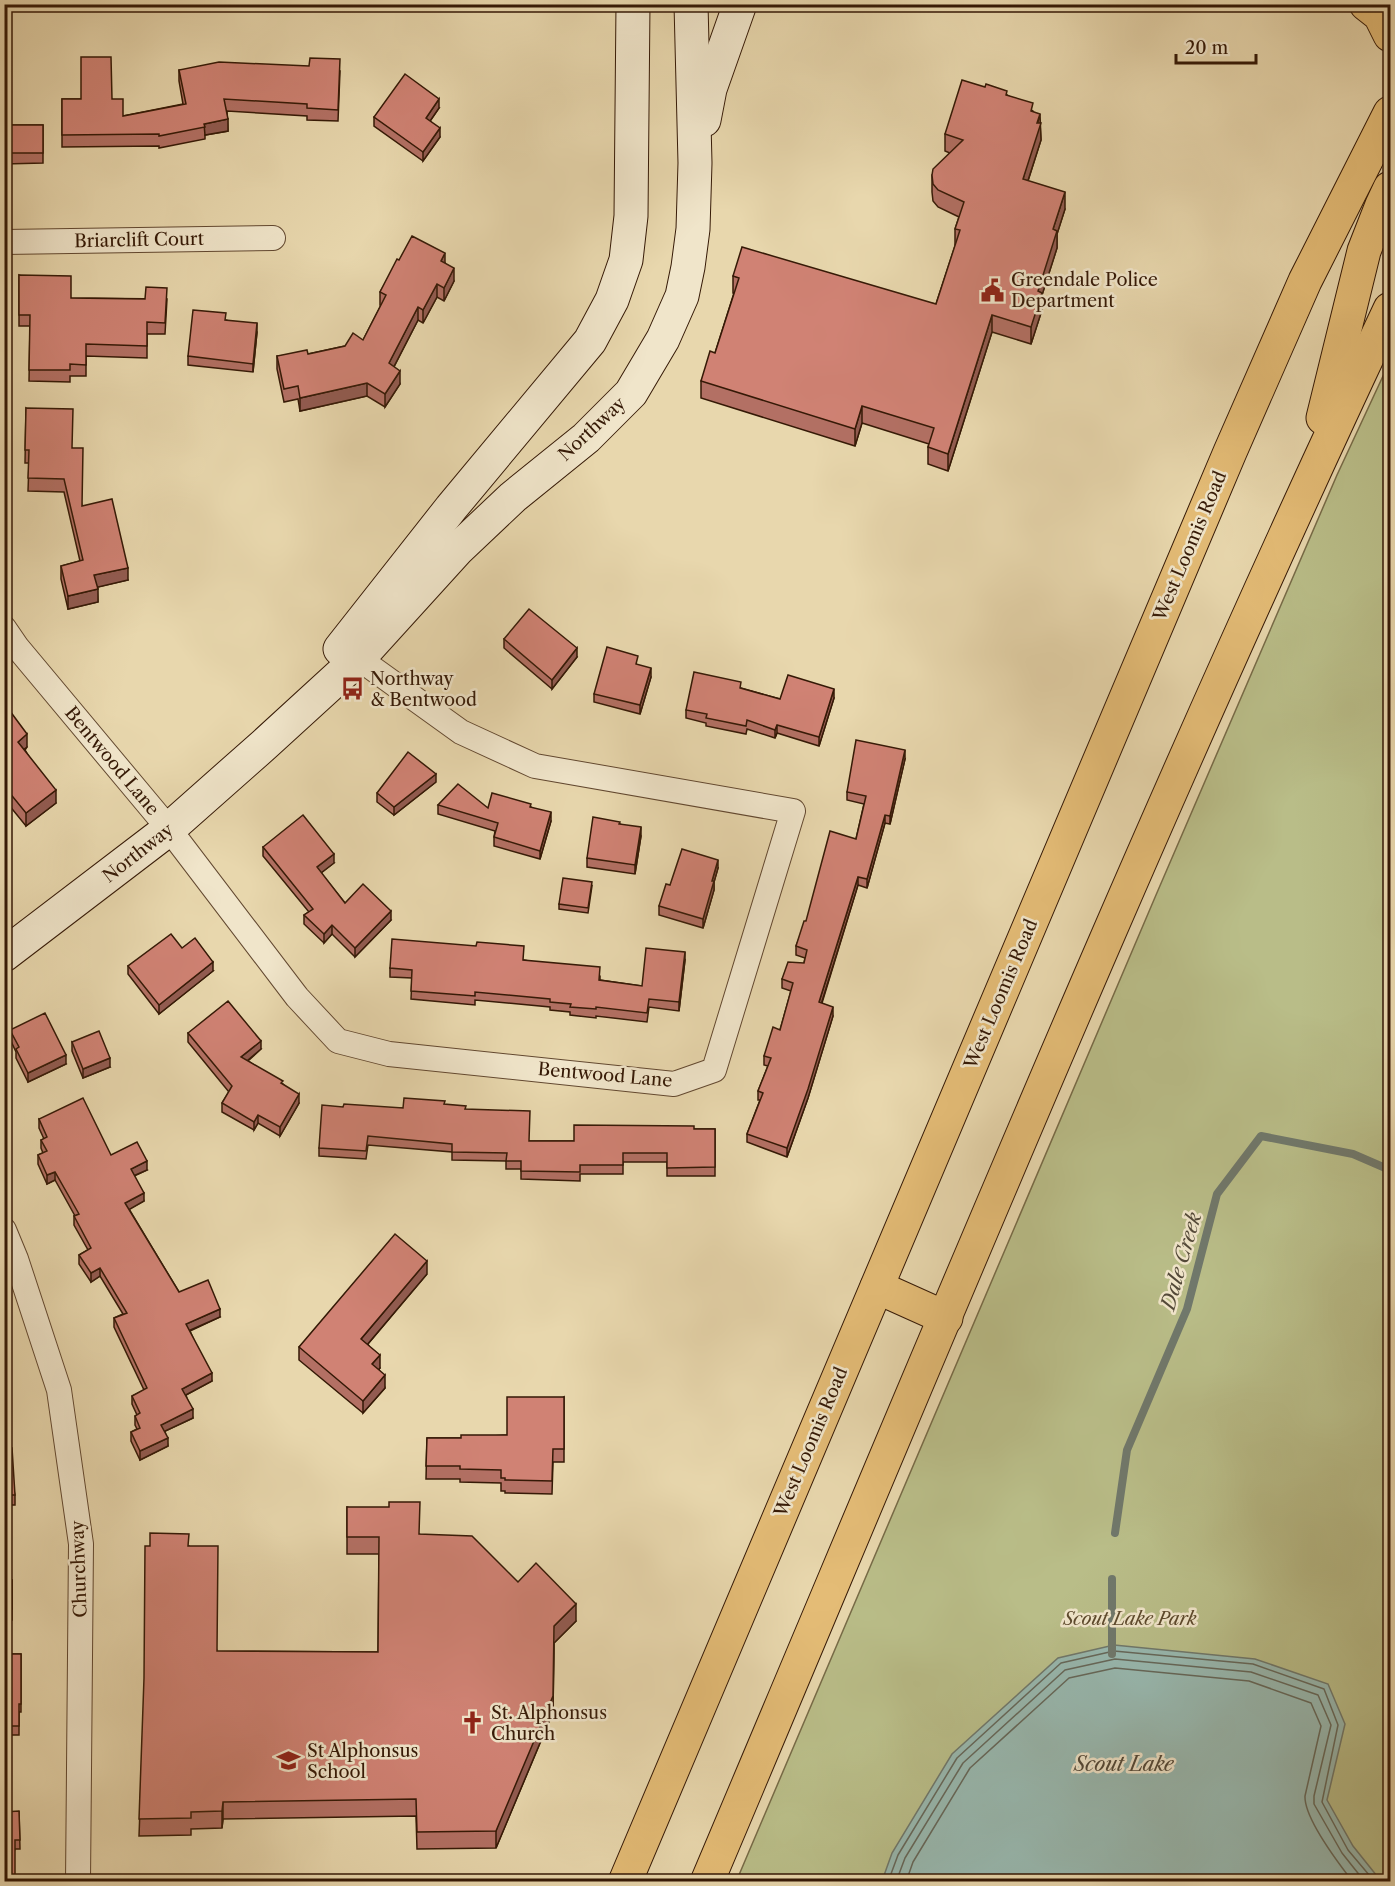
<svg xmlns="http://www.w3.org/2000/svg" width="1395" height="1886" viewBox="0 0 1395 1886" font-family="'Libre Caslon Text',serif">
<rect width="100%" height="100%" fill="#e8d7ad"/>
<filter id="stains"><feTurbulence type="fractalNoise" baseFrequency=".00333" numOctaves="4"/><feColorMatrix values="0 0 0 0 .2 0 0 0 0 .09 0 0 0 0 .02 0 0 0 .5 -.17"/></filter>
<radialGradient id="worn" r=".72"><stop offset=".6" stop-color="#630" stop-opacity="0"/><stop offset="1" stop-color="#630" stop-opacity=".3"/></radialGradient>
<path fill="#b9bd88" stroke="#776b47" stroke-width="1.5" d="M1390,361V1881L736,1882L1156,895L1337,475Z"/>
<path fill="#98b8af" stroke="#70786b" stroke-width="1.5" d="M1114,1645L1255,1659L1328,1684L1345,1724L1327,1800L1353,1846L1381,1881H882L892,1853L952,1754L1058,1658Z"/>
<g fill="none" stroke-linecap="round" stroke-linejoin="round">
<g stroke="#66685a" stroke-width="1.5">
<path d="M888,1882L898,1855L957,1758L1061,1663L1114,1651L1253,1664L1324,1689L1338,1725L1322,1802L1348,1850L1375,1882"/>
<path d="M896,1882L905,1858L963,1763L1065,1670L1115,1659L1251,1672L1318,1695L1331,1725L1314,1796V1804L1342,1853L1365,1882"/>
<path d="M906,1882L913,1862L970,1768L1069,1678L1115,1668L1249,1681L1311,1703L1321,1726L1305,1796C1304,1818 1339,1864 1353,1882"/>
</g>
<g stroke="#70786b" stroke-width="8">
<path d="M1115,1533L1127,1450L1187,1309L1217,1194L1261,1136L1353,1154L1390,1170"/>
<path d="M1112,1654V1579"/>
</g>
<defs>
<g id="street">
<path d="M4,242L273,238"/>
<path d="M4,628L17,647L169,829L297,997L338,1041L389,1054L674,1084L714,1070L793,811L535,766L461,732L347,650"/>
<path d="M4,1230L16,1259L59,1390L81,1544L78,1882"/>
</g>
<g id="secondary">
<path d="M704,120L710,89L740,4"/>
<path d="M340,649L451,508L590,341L612,300L626,260L631,216L633,4"/>
<path d="M4,955L169,829L265,744L359,658L458,549L513,497L586,438L631,393L663,339L682,296L688,267L693,229L695,163L691,4"/>
</g>
<g id="primary">
<path d="M1366,4L1380,15L1390,35"/>
<path d="M1323,418L1364,251L1382,205L1390,188"/>
<path d="M877,1287L946,1318"/>
<path d="M625,1882L1230,452L1305,281L1390,113"/>
<path d="M707,1882C930,1355 1146,826 1390,309"/>
</g>
</defs>
<use href="#street" stroke="#624830" stroke-width="26"/>
<use href="#secondary" stroke="#351906" stroke-width="35"/>
<use href="#primary" stroke="#351906" stroke-width="35"/>
<use href="#street" stroke="#f0e5ca" stroke-width="24"/>
<use href="#secondary" stroke="#f0e5ca" stroke-width="33"/>
<use href="#primary" stroke="#e4bc76" stroke-width="33"/>
</g>
<g fill="#b37064" stroke="#351906" stroke-width="1.5">
<path d="M179,70L340,71L338,121L307,120V116L227,111L228,131L205,135V139L159,148V146L62,147V99H112L123,116L183,104L179,81Z"/>
<path d="M4,94L10,125H43V163L4,164Z"/>
<path d="M1007,95L1033,111L1040,123L1041,140L1028,181L1065,209L1057,234V248L1042,295V310L1031,344L992,332L948,471L928,464V447L929,444L862,423L855,446L701,398V381L715,353L734,293H733V276L936,304L955,246V229L959,217L938,207L933,201L932,192V175L950,153L945,151V134Z"/>
<path d="M439,108L430,121L440,137L423,161L374,126V117Z"/>
<path d="M399,260L445,263L454,281L444,301L437,297L423,323L418,320L394,367L400,384L385,407L367,396L300,411L298,399L284,402L277,369V356L308,354L345,346L363,340L381,305H380V292Z"/>
<path d="M19,275L71,298L167,299L165,334H147V358L86,356V376H70V382L29,381L30,326H19Z"/>
<path d="M226,320L257,332L253,372L188,365V356Z"/>
<path d="M26,408L72,448L82,506L128,580L97,587L98,602L68,609L61,579V566L80,561L64,492L28,491L29,463H25Z"/>
<path d="M504,639L577,657L552,689L504,648Z"/>
<path d="M638,665L651,677L640,714L594,702V694Z"/>
<path d="M741,688L780,699L834,698L819,746L777,733L775,738L747,729L746,734L706,726V723L686,718V710Z"/>
<path d="M4,709L27,747L25,750L56,803L26,826L4,799Z"/>
<path d="M905,759L890,824L885,823L867,888L858,885L822,1003L833,1016L808,1098L787,1157L747,1142V1134L760,1100H758V1091L768,1066L764,1065V1056L780,1030L791,991L782,988V979L804,963L805,958L796,955V946L806,921L856,839L864,804L847,800V792Z"/>
<path d="M436,782L394,815L377,802V793Z"/>
<path d="M438,805L488,808L531,807L551,821L540,859L494,846V837L495,831L438,814Z"/>
<path d="M620,824L641,836L635,874L587,867V858Z"/>
<path d="M263,847L334,863L321,873L345,903L391,920L355,957L332,934L324,943L304,924V915L309,912L263,856Z"/>
<path d="M718,868L714,882V890L703,928L659,915V906L670,885Z"/>
<path d="M592,886L588,913L559,909V904Z"/>
<path d="M524,960L600,976V980L642,986L685,960L679,1011L649,1007L647,1022L596,1016V1018L570,1015V1012L550,1010V1007L475,1000V1005L411,999L412,978L390,977V968Z"/>
<path d="M128,966L213,971L159,1014L128,974Z"/>
<path d="M10,1030L66,1064L28,1082L16,1058V1052L10,1039Z"/>
<path d="M188,1033L261,1049L248,1061L283,1084L299,1103L280,1136L258,1123L254,1130L222,1112V1103L229,1092L188,1042Z"/>
<path d="M72,1042L110,1067L83,1078L72,1051Z"/>
<path d="M445,1105L465,1109L529,1141H574L694,1129H715V1176H667V1162H623V1174H580V1181L521,1179V1169H506V1161L452,1160V1152L368,1145L366,1159L319,1156V1148L343,1107L403,1108Z"/>
<path d="M39,1119L111,1155L147,1170L134,1176L144,1201L129,1209L179,1292L220,1317L190,1331L212,1381L186,1395L193,1418L165,1431L168,1446L140,1460L131,1441V1432L137,1429L135,1425V1416L137,1415L132,1404V1396L144,1390L114,1327V1318L123,1314L100,1276L91,1282L79,1264V1255L88,1250L74,1225V1216H75L55,1180L47,1184L38,1164V1155L43,1153L41,1148V1140L44,1139L39,1128Z"/>
<path d="M427,1274L368,1344L380,1368L379,1369L385,1388L363,1413L299,1360V1347Z"/>
<path d="M564,1397V1462H553L552,1494L505,1493V1491H501V1483L460,1482V1479H426L427,1438H461L507,1435Z"/>
<path d="M4,1448L15,1495V1505H4Z"/>
<path d="M347,1507L419,1534L518,1582L576,1621L554,1643L553,1712L496,1848L417,1849L416,1816L223,1819L222,1828L191,1829V1835L139,1836L150,1546H189L217,1651L378,1652L379,1554H347Z"/>
<path d="M12,1580V1620H4V1581Z"/>
<path d="M4,1654H21V1712H19V1735H4Z"/>
<path d="M19,1811L20,1849H15L4,1881Z"/>
</g>
<g fill="#925b51" stroke="#351906" stroke-width="1.5">
<path d="M439,99V108L426,127V118Z"/>
<path d="M1040,114L1041,140L1023,196V179Z"/>
<path d="M228,119V131L205,135L204,124Z"/>
<path d="M440,128V137L423,161V152Z"/>
<path d="M1065,192V209L1057,234V248L1042,295V310L1031,344V327L1038,291L1053,229Z"/>
<path d="M445,253V266L441,261Z"/>
<path d="M454,268V281L444,301V288Z"/>
<path d="M437,284V297L423,323V310Z"/>
<path d="M418,307V320L389,376V363Z"/>
<path d="M992,315V332L948,471V454Z"/>
<path d="M257,323V332L253,372V364Z"/>
<path d="M400,371V384L385,407V394Z"/>
<path d="M367,383V396L300,411V398Z"/>
<path d="M862,406V423L855,446V429Z"/>
<path d="M128,568V580L94,588V575Z"/>
<path d="M98,589V602L68,609V596Z"/>
<path d="M577,648V657L552,689V680Z"/>
<path d="M651,668V677L640,714V705Z"/>
<path d="M834,689V698L819,746V737Z"/>
<path d="M777,725V733L775,738V730Z"/>
<path d="M27,734V747L18,754V742Z"/>
<path d="M905,750V759L890,824V816Z"/>
<path d="M436,774V782L394,815V807Z"/>
<path d="M56,790V803L26,826V813Z"/>
<path d="M551,812V821L540,859V851Z"/>
<path d="M885,815V823L867,888V879Z"/>
<path d="M641,827V836L635,874V865Z"/>
<path d="M334,854V863L317,876V867Z"/>
<path d="M718,860V868L714,882V890L703,928V919L712,881Z"/>
<path d="M858,877V885L819,1011V1002Z"/>
<path d="M391,911V920L355,957V948Z"/>
<path d="M332,925V934L324,943V934Z"/>
<path d="M685,952V960L679,1011V1002Z"/>
<path d="M213,962V971L159,1014V1005Z"/>
<path d="M833,1007V1016L808,1098L787,1157V1148Z"/>
<path d="M261,1041V1049L241,1066V1057Z"/>
<path d="M66,1055V1064L28,1082V1073Z"/>
<path d="M110,1058V1067L83,1078V1069Z"/>
<path d="M299,1094V1103L280,1136V1127Z"/>
<path d="M258,1115V1123L254,1130V1122Z"/>
<path d="M147,1161V1170L131,1177V1169Z"/>
<path d="M55,1172V1180L47,1184V1175Z"/>
<path d="M144,1193V1201L125,1212V1203Z"/>
<path d="M427,1261V1274L361,1352V1339Z"/>
<path d="M100,1268V1276L91,1282V1273Z"/>
<path d="M220,1309V1317L186,1332V1324Z"/>
<path d="M380,1355V1368L372,1377V1364Z"/>
<path d="M212,1373V1381L182,1397V1389Z"/>
<path d="M385,1375V1388L363,1413V1401Z"/>
<path d="M193,1409V1418L161,1433V1425Z"/>
<path d="M168,1438V1446L140,1460V1451Z"/>
<path d="M576,1604V1621L554,1643L553,1712L496,1848V1831L554,1626Z"/>
<path d="M223,1802V1819L222,1828V1811Z"/>
</g>
<g fill="#d08274" stroke="#351906" stroke-width="1.5">
<path d="M81,57H111L112,99H123V116L186,104L179,70L219,62L309,66L310,58L340,59L338,110L307,108V104L224,99L228,119L204,124L205,127L159,136V134L62,135V99H81Z"/>
<path d="M405,74L439,99L426,118L440,128L423,152L374,117Z"/>
<path d="M962,80L985,87L986,84L1007,91L1006,95L1033,103L1031,111L1040,114L1037,123H1041L1023,179L1065,192L1053,229L1057,231L1038,291L1042,293L1031,327L992,315L948,454L928,447L934,428L862,406L855,429L701,381L710,351L715,353L739,278L733,276L742,247L936,304L960,230L955,229L964,202L938,190L933,184L932,175L933,169L963,140L945,134Z"/>
<path d="M4,94H10V125H43V153H4Z"/>
<path d="M412,236L445,253L441,261L454,268L444,288L437,284L423,310L418,307L389,363L400,371L385,394L367,383L300,398L298,386L284,389L277,356L307,350L308,354L345,346L353,333L363,340L386,295L380,292L397,259L399,260Z"/>
<path d="M19,275L71,276V298L145,299L146,287L167,288L165,323L147,322V346L86,344V365L70,364V370H29L30,315H19Z"/>
<path d="M193,310L226,313L225,320L257,323L253,364L188,356Z"/>
<path d="M26,408L73,409L72,448H83L82,506L112,499L128,568L94,575L98,589L68,596L61,566L83,560L64,479L28,478L29,450H25Z"/>
<path d="M529,609L577,648L552,680L504,639Z"/>
<path d="M607,647L638,656L636,664L651,668L640,705L594,694Z"/>
<path d="M694,672L741,682L740,688L780,699L788,675L834,689L819,737L777,725L775,730L747,720L746,726L706,718L707,714L686,710Z"/>
<path d="M7,707L27,734L18,742L56,790L26,813L4,786V709Z"/>
<path d="M856,740L905,750L890,816L885,815L867,879L858,877L819,1002L833,1007L808,1089L787,1148L747,1134L763,1093L758,1091L771,1058L764,1056L773,1027L780,1030L793,983L782,979L788,962L804,963L807,950L796,946L804,921H806L830,831L856,839L866,796L847,792Z"/>
<path d="M408,752L436,774L394,807L377,793Z"/>
<path d="M458,784L488,808L492,793L531,804L530,807L551,812L540,851L494,837L498,823L438,805Z"/>
<path d="M303,815L334,854L317,867L345,903L363,884L391,911L355,948L332,925L324,934L304,915L313,909L263,847Z"/>
<path d="M593,817L620,822L619,824L641,827L635,865L587,858Z"/>
<path d="M682,849L718,860L712,881H714L703,919L659,906L666,884L670,885Z"/>
<path d="M563,878L592,882L588,908L559,904Z"/>
<path d="M171,934L182,948L195,938L213,962L159,1005L128,966Z"/>
<path d="M392,939L476,946L477,942L524,946L523,960L600,967L599,980L642,986L646,948L685,952L679,1002L649,999L647,1013L596,1007V1009L570,1007L571,1004L550,1002V999L475,992V996L411,991L412,970L390,968Z"/>
<path d="M228,1001L261,1041L241,1057L283,1081L281,1083L299,1094L280,1127L258,1115L254,1122L222,1103L232,1086L188,1033Z"/>
<path d="M45,1013L66,1055L28,1073L16,1049L19,1047L10,1030Z"/>
<path d="M99,1031L110,1058L83,1069L72,1042Z"/>
<path d="M83,1098L111,1155L137,1142L147,1161L131,1169L144,1193L125,1203L179,1292L208,1280L220,1309L186,1324L212,1373L182,1389L193,1409L161,1425L168,1438L140,1451L131,1432L140,1428L135,1416L140,1413L132,1396L147,1388L114,1318L127,1313L100,1268L91,1273L79,1255L91,1248L74,1216L79,1214L55,1172L47,1175L38,1155L47,1151L41,1140L47,1137L39,1119Z"/>
<path d="M404,1098L445,1101L444,1104L466,1106L465,1109L530,1111L529,1141H574V1125L694,1126V1129H715V1167L667,1168V1153H623V1165H580V1172L521,1171V1161H506L507,1153L452,1152V1144L368,1136L366,1151L319,1148L322,1105L343,1107L344,1104L403,1108Z"/>
<path d="M395,1234L427,1261L361,1339L380,1355L372,1364L385,1375L363,1401L299,1347Z"/>
<path d="M507,1397H564V1449H553L552,1481L505,1480V1478H501V1470L460,1469V1466H426L427,1438H461V1435H507Z"/>
<path d="M4,1448H12L15,1495H4Z"/>
<path d="M389,1502H420L419,1534L472,1536L518,1582L536,1563L576,1604L554,1626L553,1696L496,1831L417,1832L416,1799L223,1802L222,1811L191,1812V1818L139,1819L144,1678L145,1546H150V1533L189,1534L188,1546H218L217,1651L378,1652L379,1537H347V1507H389Z"/>
<path d="M12,1580V1609L4,1610V1581Z"/>
<path d="M4,1654H21V1704H19V1726H4Z"/>
<path d="M19,1811L20,1840H15V1881H4V1812Z"/>
</g>
<defs>
<symbol id="civic-bare" viewBox="-9 -9 18 18"><path d="M-.6-6.5H3V-4.5H.6V-3L4-1V1h2V6H-6V1h2V-1L-.6-3ZM-1.2 2.5V6h2.4V2.5Z" fill="#8f2418" stroke="#f0e5ca" stroke-width="2.5" paint-order="stroke"/></symbol>
<symbol id="bus-bare" viewBox="-9 -9 18 18"><path d="M-5-6H5V4H4V6H2V4H-2V6H-4V4H-5ZM-3.5-4V0h7V-4ZM-3.5 1.2v1.5H-2V1.2ZM2 1.2v1.5H3.5V1.2Z" fill="#8f2418" stroke="#f0e5ca" stroke-width="2.5" paint-order="stroke"/></symbol>
<symbol id="church-bare" viewBox="-9 -9 18 18"><path d="M-1.2-6h2.4v3.5h3.3v2.4h-3.3V6h-2.4V-.1h-3.3v-2.4h3.3Z" fill="#8f2418" stroke="#f0e5ca" stroke-width="2.5" paint-order="stroke"/></symbol>
<symbol id="school-bare" viewBox="-9 -9 18 18"><path d="M0-5L7-2L0 1L-7-2ZM-4 1L0 2.5L4 1V4Q0 6-4 4Z" fill="#8f2418" stroke="#f0e5ca" stroke-width="2.5" paint-order="stroke"/></symbol>
</defs>
<g fill-rule="evenodd">
<use href="#civic-bare" x="976" y="274" width="33" height="33"/>
<use href="#bus-bare" x="336" y="672" width="33" height="33"/>
<use href="#church-bare" x="456" y="1706" width="33" height="33"/>
<use href="#school-bare" x="272" y="1744" width="33" height="33"/>
</g>
<g text-anchor="middle" stroke-width="5" stroke-linejoin="round" paint-order="stroke">
<g font-size="18" fill="#351906" stroke="#f0e5ca">
<text transform="translate(139 240) rotate(-1)" y="6">Briarclift Court</text>
<text transform="translate(592 429) rotate(-43)" y="6">Northway</text>
<text transform="translate(1190 546) rotate(-67)" y="6">West Loomis Road</text>
<text transform="translate(112 761) rotate(50)" y="6">Bentwood Lane</text>
<text transform="translate(138 853) rotate(-38)" y="6">Northway</text>
<text transform="translate(1001 994) rotate(-67)" y="6">West Loomis Road</text>
<text transform="translate(605 1075) rotate(5)" y="6">Bentwood Lane</text>
<text transform="translate(811 1442) rotate(-67)" y="6">West Loomis Road</text>
<text transform="translate(79 1569) rotate(-92)" y="6">Churchway</text>
</g>
<g font-size="18" fill="#351906" stroke="#f0e5ca" text-anchor="start">
<text x="1011" y="286">Greendale Police<tspan x="1011" dy="21">Department</tspan></text>
<text x="370" y="685">Northway<tspan x="370" dy="21">&amp; Bentwood</tspan></text>
<text x="491" y="1719">St. Alphonsus<tspan x="491" dy="21">Church</tspan></text>
<text x="307" y="1757">St Alphonsus<tspan x="307" dy="21">School</tspan></text>
</g>
<g font-size="18" font-style="italic" fill="#5d4a2d" stroke="#f0e5ca">
<text x="1130" y="1625">Scout Lake Park</text>
</g>
<g font-size="20" font-style="italic" fill="#534939" stroke="#f0e5ca">
<text transform="translate(1181 1261) rotate(-74)" y="7">Dale Creek</text>
<text x="1124" y="1771">Scout Lake</text>
</g>
</g>
<rect width="1395" height="1886" fill="none" stroke="#e8d7ad" stroke-width="24"/>
<rect x="6" y="6" width="1383" height="1874" fill="none" stroke="#351906" stroke-width="3"/>
<rect x="12" y="12" width="1371" height="1862" fill="none" stroke="#351906" stroke-width="1.5"/>
<path d="M1176 54v9h80v-9" fill="none" stroke="#351906" stroke-width="3"/>
<text x="1185" y="54" font-size="18" fill="#351906" stroke="#f0e5ca" stroke-width="4.5" paint-order="stroke">20 m</text>
<rect width="100%" height="100%" filter="url(#stains)"/>
<rect width="100%" height="100%" fill="url(#worn)"/>
</svg>
